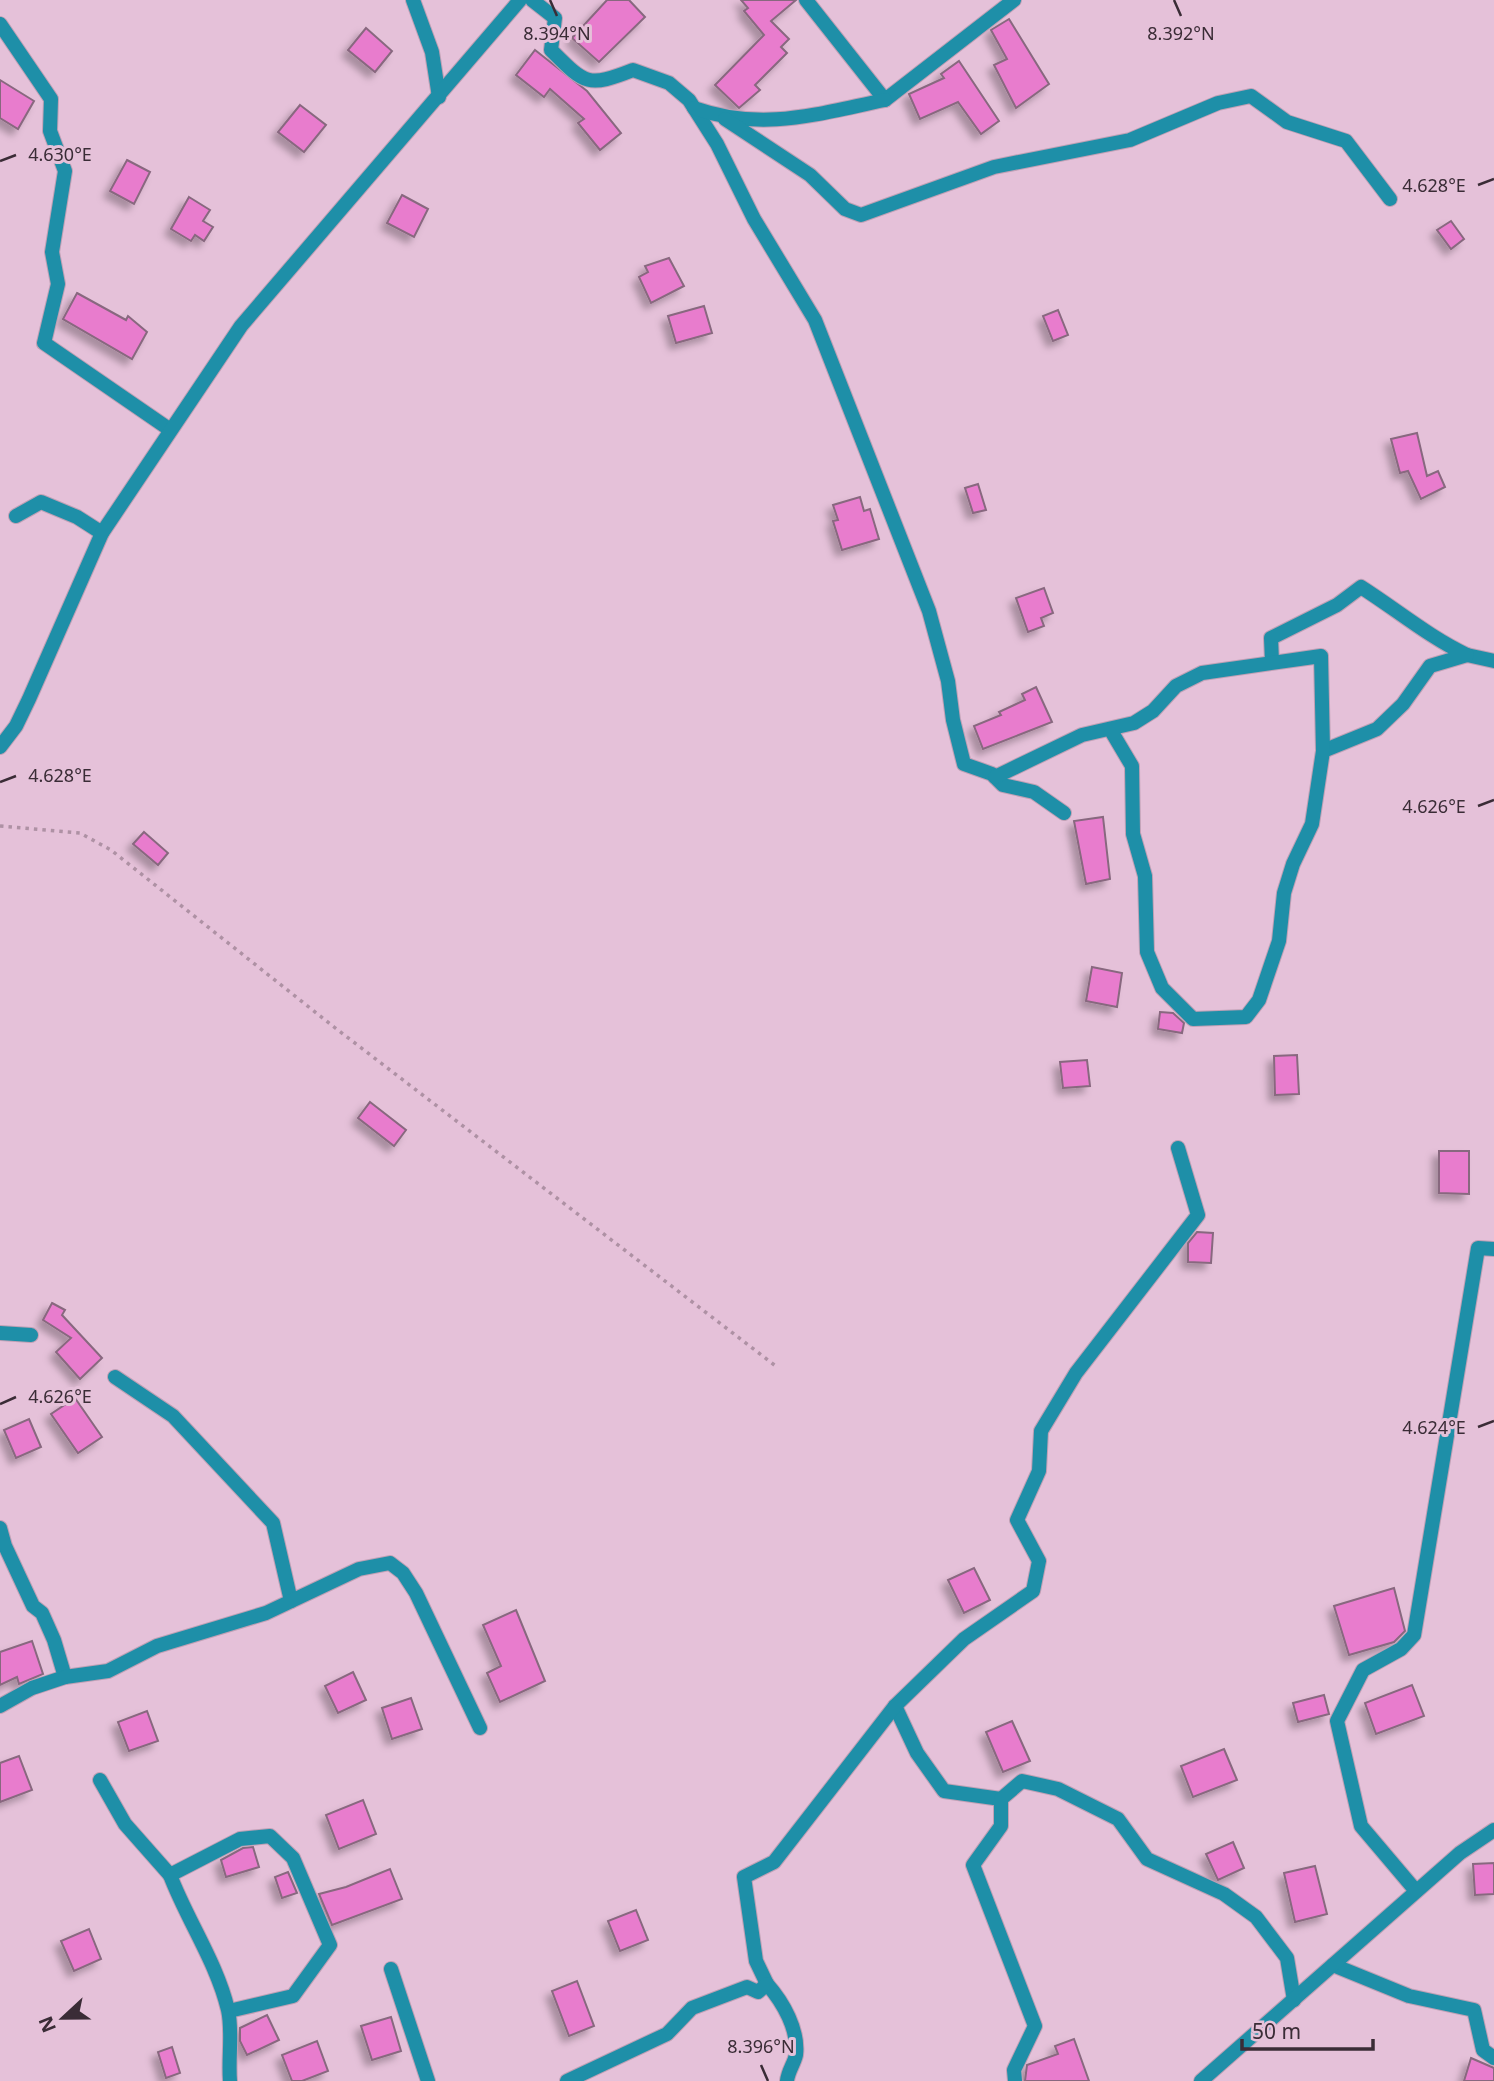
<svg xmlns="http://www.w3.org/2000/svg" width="1494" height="2081" viewBox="0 0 1494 2081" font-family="'Noto Sans',sans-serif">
<defs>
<filter id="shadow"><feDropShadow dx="-6" dy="6" stdDeviation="3.5" flood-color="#0004"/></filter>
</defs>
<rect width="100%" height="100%" fill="#e5c1d9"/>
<g fill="#e87ccd" stroke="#88687f" stroke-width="2" filter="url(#shadow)">
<path d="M607,0H629L645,17L599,62L572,38Z"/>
<path d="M741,0H796L771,21L789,39L781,47L787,53L755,85L760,90L739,108L715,85L764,35L744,11L748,8Z"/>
<path d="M1009,19L1049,84L1016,108L994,65L1007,59L991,30Z"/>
<path d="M366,28L392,51L375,72L348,50Z"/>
<path d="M535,50L587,91L621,133L600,150L578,123L584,119L550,89L544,97L516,75Z"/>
<path d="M959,61L999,121L981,134L958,102L920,119L909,94L944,78L941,74Z"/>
<path d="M0,80L34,101L18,129L0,118Z"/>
<path d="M300,105L326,125L304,152L278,132Z"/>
<path d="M127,160L150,172L134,204L110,191Z"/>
<path d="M402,195L428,209L414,237L387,223Z"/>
<path d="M189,197L210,210L203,221L213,227L204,241L195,235L191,241L171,229Z"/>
<path d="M1451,221L1464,239L1451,249L1437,230Z"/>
<path d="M669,258L684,286L651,303L639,277L648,272L645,266Z"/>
<path d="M77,293L126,320L128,316L147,332L132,359L63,319Z"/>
<path d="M704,306L712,333L676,343L668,316Z"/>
<path d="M1058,310L1068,335L1053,341L1043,316Z"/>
<path d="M1417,433L1427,476L1438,471L1445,487L1421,499L1408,471L1400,473L1391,439Z"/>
<path d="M978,484L986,510L973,513L965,488Z"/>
<path d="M860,497L864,511L870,509L879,539L842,550L833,521L838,520L833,505Z"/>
<path d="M1044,588L1053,613L1041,618L1044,626L1028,632L1016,598Z"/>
<path d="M1036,687L1052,722L983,749L974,726L1001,715L999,712L1025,700L1022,694Z"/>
<path d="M1103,817L1110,879L1086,884L1074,821Z"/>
<path d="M144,832L168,853L158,865L133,844Z"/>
<path d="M1092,967L1122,973L1117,1007L1086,1001Z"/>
<path d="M1160,1012L1173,1013L1184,1023L1182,1033L1158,1029Z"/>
<path d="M1297,1055L1299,1094L1275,1095L1274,1056Z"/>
<path d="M1087,1060L1090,1086L1063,1088L1060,1062Z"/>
<path d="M370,1102L406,1130L394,1146L358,1118Z"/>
<path d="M1439,1151H1469V1194L1439,1193Z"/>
<path d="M1197,1232L1213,1233L1211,1263L1188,1262V1243Z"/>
<path d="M52,1303L65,1310L62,1315L102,1358L80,1379L56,1352L71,1338L43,1320Z"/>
<path d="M75,1398L102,1437L78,1453L51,1414Z"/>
<path d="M29,1419L41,1447L16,1458L4,1430Z"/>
<path d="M974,1568L990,1600L964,1613L948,1580Z"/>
<path d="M1394,1588L1405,1631L1394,1642L1349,1655L1334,1606Z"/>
<path d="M516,1610L545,1681L500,1702L487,1673L501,1666L483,1625Z"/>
<path d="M32,1641L43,1674L19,1684L17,1677L0,1685V1652Z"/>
<path d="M353,1672L366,1700L338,1713L325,1686Z"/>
<path d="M1412,1685L1424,1716L1376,1734L1365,1703Z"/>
<path d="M1324,1695L1329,1714L1298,1722L1293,1703Z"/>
<path d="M411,1698L422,1729L392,1739L382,1708Z"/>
<path d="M147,1711L158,1741L129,1751L118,1722Z"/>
<path d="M1012,1721L1030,1761L1003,1772L986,1732Z"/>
<path d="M1224,1749L1237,1780L1193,1797L1181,1766Z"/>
<path d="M19,1756L32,1790L0,1802V1763Z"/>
<path d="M363,1800L376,1834L339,1849L326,1815Z"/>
<path d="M1233,1842L1244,1868L1218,1880L1206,1854Z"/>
<path d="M253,1847L259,1867L226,1877L221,1860L243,1848Z"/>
<path d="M1494,1863V1894L1475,1895L1473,1864Z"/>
<path d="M1315,1866L1327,1914L1295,1922L1284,1873Z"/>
<path d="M390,1869L402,1899L332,1925L319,1894L346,1887Z"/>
<path d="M288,1872L297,1893L282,1898L275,1877Z"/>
<path d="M636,1910L648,1940L620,1951L608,1921Z"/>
<path d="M89,1929L101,1959L74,1971L61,1941Z"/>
<path d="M577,1981L594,2026L569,2036L552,1991Z"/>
<path d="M267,2015L279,2040L247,2055L240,2041V2028Z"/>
<path d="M391,2017L401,2051L372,2060L361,2026Z"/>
<path d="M1074,2039L1089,2081H1025L1027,2065L1058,2054L1055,2046Z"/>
<path d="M317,2041L328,2071L302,2081H292L282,2055Z"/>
<path d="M172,2047L180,2073L166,2078L158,2052Z"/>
<path d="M1471,2058L1494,2068V2081H1464Z"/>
</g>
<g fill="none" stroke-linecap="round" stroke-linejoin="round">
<defs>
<g id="minor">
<path d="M413,0L432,52L439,97"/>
<path d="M532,0L555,18L551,50C585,84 587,88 633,70L669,83L689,100L717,144L754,219L815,320L929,611L948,681L953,720L964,764L992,774L1003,785L1034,792L1064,813"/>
<path d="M806,0L885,100L1014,0"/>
<path d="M0,24L51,99L50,131L65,171L52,252L58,284L44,343L169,429"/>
<path d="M694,108C763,132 816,114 885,100"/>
<path d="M725,119L810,175L845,209L861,215L994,167L1130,140L1218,103L1251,96L1287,122L1346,141L1390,199"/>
<path d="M16,516L41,502L77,517L102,533"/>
<path d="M1467,655L1494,661"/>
<path d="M1272,662L1271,638L1337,605L1361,587C1397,610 1429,637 1467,655L1430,666L1403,704L1377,729L1323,751"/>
<path d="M0,747L16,726L29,699L102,533L241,326L520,0"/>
<path d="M995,777L1082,735L1134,723L1153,711L1176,686L1202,673L1321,656L1323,751L1312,824L1293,864L1284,893L1279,941L1259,1000L1246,1017L1193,1019L1162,988L1147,952L1145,876L1133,834L1132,766L1110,729"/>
<path d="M0,1333L31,1335"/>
<path d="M115,1377L173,1416L273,1523L291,1601"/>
<path d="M0,1528L5,1546L33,1606L42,1613L54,1640L65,1677L32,1688L0,1706"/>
<path d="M65,1677L108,1671L157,1646L266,1613L359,1569L390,1563L403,1573L416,1593L480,1728"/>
<path d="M895,1706L917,1753L944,1791L1001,1799"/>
<path d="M100,1780L125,1824L170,1875"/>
<path d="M1416,1891L1361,1826L1337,1721L1363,1670L1401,1649L1414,1635L1478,1248L1494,1249"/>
<path d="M1333,1965L1409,1996L1474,2010L1483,2050L1494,2058"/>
<path d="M391,1969L428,2081"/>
<path d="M767,1984L756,1961L744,1877L774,1862L895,1706L964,1639L1033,1591L1039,1561L1017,1520L1039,1471L1041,1431L1076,1373L1198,1215L1178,1148"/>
<path d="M229,2011L293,1996L330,1945L293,1858L270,1836L240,1839L170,1875C187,1920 217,1963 228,2010C233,2032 228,2058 230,2081"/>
<path d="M567,2081L667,2034L692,2008L747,1987L758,1992L767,1984C783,2002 799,2030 796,2055C794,2064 788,2071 787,2081"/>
<path d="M1015,2081L1014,2070L1035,2026L973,1865L1001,1826V1799L1022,1781L1058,1789L1118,1819L1147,1859L1224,1894L1256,1917L1287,1958L1294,2000"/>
<path d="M1201,2081L1460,1853L1494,1830"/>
</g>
</defs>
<use href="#minor" stroke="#bfa0b5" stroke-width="16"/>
<path stroke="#ae91a4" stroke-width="3.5" stroke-dasharray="3.5 5" stroke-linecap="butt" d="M0,826L80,833L111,850L334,1027L777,1367"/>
<use href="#minor" stroke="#1e8fa8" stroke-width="14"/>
</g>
<path fill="none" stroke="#3a2c36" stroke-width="2.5" d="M550,0L557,16M1174,0L1181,16M0,161L16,155M1478,185L1494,179M0,782L16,776M1478,806L1494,800M0,1404L16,1397M1478,1427L1494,1421M761,2065L768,2081"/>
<g font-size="18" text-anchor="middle" fill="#3a2c36" stroke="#e5c1d9" stroke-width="6" stroke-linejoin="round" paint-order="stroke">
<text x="557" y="40">8.394°N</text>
<text x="1181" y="40">8.392°N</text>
<text x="60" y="161">4.630°E</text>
<text x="1434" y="192">4.628°E</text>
<text x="60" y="782">4.628°E</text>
<text x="1434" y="813">4.626°E</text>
<text x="60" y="1403">4.626°E</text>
<text x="1434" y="1434">4.624°E</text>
<text x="761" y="2053">8.396°N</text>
</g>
<g transform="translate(63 2018) rotate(248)" stroke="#e5c1d9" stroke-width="5" paint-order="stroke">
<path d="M0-5L12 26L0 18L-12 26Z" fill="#3a2c36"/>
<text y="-10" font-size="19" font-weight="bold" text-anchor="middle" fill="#3a2c36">N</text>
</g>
<path d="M1242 2039v10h131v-10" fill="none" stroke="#3a2c36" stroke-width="3.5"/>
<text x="1252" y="2039" font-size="21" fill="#3a2c36" stroke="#e5c1d9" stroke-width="5" paint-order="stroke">50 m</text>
</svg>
